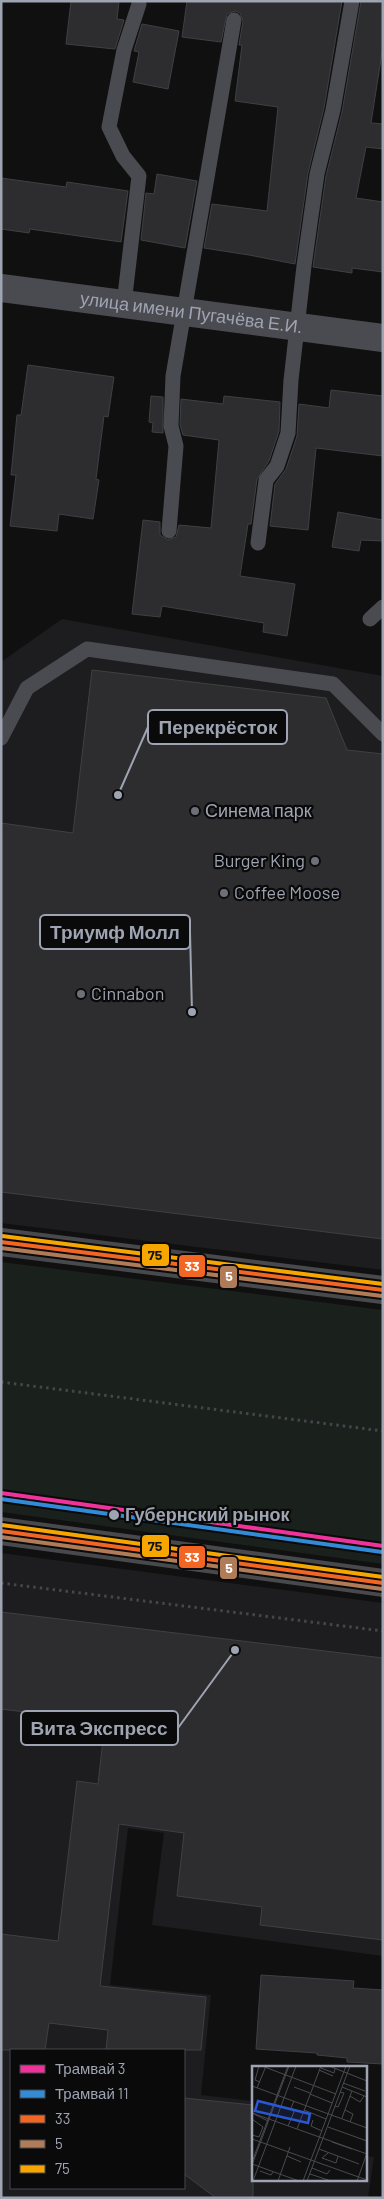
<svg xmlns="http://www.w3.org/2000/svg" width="384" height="2199" viewBox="0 0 384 2199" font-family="Barlow,sans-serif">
<rect width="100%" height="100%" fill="#101010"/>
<g fill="#1d1d1f" fill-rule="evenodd">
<path d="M62,619L383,676V1270L1,1223V662Z"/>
<path d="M1,1553L383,1603V1956L152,1925L164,1833L128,1828L110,1985L211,1995L201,2095L253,2101V2180H365V2156L374,2157L368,2198H1ZM11,2050H184V2188H11Z"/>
</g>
<path fill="#1a201b" d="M1,1262L383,1310V1564L1,1512Z"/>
<g fill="#2d2d2f" stroke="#3e4044">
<path d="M71,1H119L117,19L124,20L115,49L66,44Z"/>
<path d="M187,1H342L324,108L308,173L295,264L249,255L204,248L212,204L267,211L278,107L235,101L242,45H239L243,21L240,13L235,11L227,14L221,42L182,37Z"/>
<path d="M361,1H383V46L371,123L383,124V149L366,147L356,198L383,202V272L352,268V273L313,267L326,176L342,112Z"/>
<path d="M142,24L179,31L168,89L133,82L139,52L134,51Z"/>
<path d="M157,174L197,181L185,248L141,240L146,193L154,194Z"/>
<path d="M1,178L66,187L67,182L128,191L121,242L30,229L29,233L1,229Z"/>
<path d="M28,365L114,377L108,417L104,416L96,479L99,480L93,519L59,514L57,531L10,526L16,475H11L17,415H21Z"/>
<path d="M331,390L383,396V456L316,448L308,530L270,526L275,484L286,469L297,436L299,404L329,408Z"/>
<path d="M151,396L163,397V433L152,432L153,423L149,422Z"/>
<path d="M224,396L280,402L279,431L269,461L257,479L251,524H248L240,576L295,584L287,636L263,632L264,623L162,606L160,617L132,614L143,520L160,522V535L168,540L176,537L179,525L211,528L219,440L183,435L180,425L181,399L223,404Z"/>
<path d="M338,512L383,520V541L361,540L359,551L332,547Z"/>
<path d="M92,670L326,698L347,750L383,754V1239L1,1192V823L73,833Z"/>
<path d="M1,1612L383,1658V1940L260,1925L262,1907L177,1896L184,1833L119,1824L100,1986L206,1997L201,2050H106L108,2030L49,2023L45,2050H1V1934L58,1941L77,1781L98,1784L105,1722L1,1709Z"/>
<path d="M261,1975L354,1981L353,1988L383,1990V2064L347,2062V2058L317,2055V2053L256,2049Z"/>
<path d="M184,2098L253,2105V2198H216L184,2174Z"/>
</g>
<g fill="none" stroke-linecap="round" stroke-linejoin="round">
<g stroke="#45464b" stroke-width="3" stroke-dasharray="2.5 4" stroke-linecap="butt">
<path d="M1,1382L383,1431"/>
<path d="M1,1583L383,1631"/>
</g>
<g stroke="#4a4b50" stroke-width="15">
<path d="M124,304L139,176L123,156L109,127L124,50L139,4"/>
<path d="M169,531L176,446L171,426L173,376L234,20"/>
<path d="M258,543L266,480L277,466L288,433L291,380L304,266L317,174L333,110L352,1"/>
<path d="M370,619L383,607"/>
<path d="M1,738L27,688L87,649L333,684L383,734"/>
</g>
<path stroke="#4a4b50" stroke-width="28" id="s1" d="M1,288L383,338"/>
<g stroke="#48494d" stroke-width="28">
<path d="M1,1242L383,1290"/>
<path d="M1,1531L383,1583"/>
</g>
<defs>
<g id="bus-1">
<path d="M1,1242L383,1290"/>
<path d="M1,1531L383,1583"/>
</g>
<g id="bus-2">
<path d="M1,1248L382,1296"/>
<path d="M1,1537L382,1589"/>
</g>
<g id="bus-3">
<path d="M2,1236L383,1284"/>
<path d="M2,1525L383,1577"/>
</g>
</defs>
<use href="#bus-1" stroke="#0a0a0b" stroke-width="8"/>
<use href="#bus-2" stroke="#0a0a0b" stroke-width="8"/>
<use href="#bus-3" stroke="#0a0a0b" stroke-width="8"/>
<use href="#bus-1" stroke="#f26522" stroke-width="4"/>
<use href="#bus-2" stroke="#b07c57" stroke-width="4"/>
<use href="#bus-3" stroke="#f7a600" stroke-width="4"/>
<defs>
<path id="tram-1" d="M1,1493L383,1546"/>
<path id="tram-2" d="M1,1499L382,1552"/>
</defs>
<use href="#tram-1" stroke="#0a0a0b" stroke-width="8"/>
<use href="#tram-2" stroke="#0a0a0b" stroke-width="8"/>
<use href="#tram-1" stroke="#ef339a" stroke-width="4"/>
<use href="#tram-2" stroke="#338bd7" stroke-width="4"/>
</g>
<g fill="#6d7079" stroke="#0a0a0b" stroke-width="2">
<circle cx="195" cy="811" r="5"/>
<circle cx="315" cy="861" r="5"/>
<circle cx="224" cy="893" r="5"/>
<circle cx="81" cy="994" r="5"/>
</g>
<circle fill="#9fa4b2" stroke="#0a0a0b" stroke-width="2" cx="114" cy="1515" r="6"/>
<g text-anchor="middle" stroke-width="4.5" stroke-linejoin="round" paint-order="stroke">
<g font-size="18" fill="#9fa4b2" stroke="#0a0a0b">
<text dy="6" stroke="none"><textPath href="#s1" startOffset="192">улица имени Пугачёва Е.И.</textPath></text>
</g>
<g font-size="18" fill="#9fa4b2" stroke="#0a0a0b" text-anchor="start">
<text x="205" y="817">Синема парк</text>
<text x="305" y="867" text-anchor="end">Burger King</text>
<text x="234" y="899">Coffee Moose</text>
<text x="91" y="1000">Cinnabon</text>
</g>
<g font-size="18" font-weight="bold" fill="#9fa4b2" stroke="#0a0a0b" text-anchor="start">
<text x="125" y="1521">Губернский рынок</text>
</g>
</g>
<g transform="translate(252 2066)">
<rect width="115" height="115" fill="#101010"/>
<path fill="none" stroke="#494b51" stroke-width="1" d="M7,0L3,14L8,16M10,0L84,28M77,0L115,15M69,2L82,7L83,3M67,4L81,10M91,17L113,25M0,20L115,62M42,21L58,27M90,21L115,31M5,22L14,0M100,25L98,30L108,36L112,30M58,28L80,37M83,40L86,41L92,27L88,26M52,44L74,53M93,44L101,48L98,56M0,47L115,88M0,47L16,55M90,52L98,30M0,53L11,61L7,71L0,69M61,54L59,60L70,65M36,60L42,46L39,42L42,35M76,61L115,75M45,63L69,0M0,73L115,114M80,76L100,83M67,83L107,98M76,87L70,92L84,97L86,90M35,90L49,96M0,96L36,0M0,98L47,115M0,99L37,0M60,102L75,108L78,104M8,105L19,109L21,106M58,108L79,115M1,115L44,0M26,115L38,81M51,115L94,0M55,115L98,0M105,115L115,87"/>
<path fill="#2a57d4" fill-opacity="0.15" stroke="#2a57d4" stroke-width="2.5" d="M6,35L58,48L56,57L3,45Z"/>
<rect width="115" height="115" fill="none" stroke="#9fa4b2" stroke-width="2.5"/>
</g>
<path fill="none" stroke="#9fa4b2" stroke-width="2" d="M118 795L148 727M192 1012L190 932M235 1650L178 1728"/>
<g fill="#9fa4b2" stroke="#0a0a0b" stroke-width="2">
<circle cx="118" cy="795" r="5"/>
<circle cx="192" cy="1012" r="5"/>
<circle cx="235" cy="1650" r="5"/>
</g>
<g fill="#0a0a0b" stroke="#9fa4b2" stroke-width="2">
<rect x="148" y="710" width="139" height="34" rx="5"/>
<rect x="40" y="915" width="150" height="34" rx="5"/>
<rect x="21" y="1711" width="157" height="34" rx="5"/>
</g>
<g font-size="19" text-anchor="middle" font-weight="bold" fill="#9fa4b2">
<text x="218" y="734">Перекрёсток</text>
<text x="115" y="939">Триумф Молл</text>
<text x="99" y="1735">Вита Экспресс</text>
</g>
<g stroke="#0a0a0b" stroke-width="2">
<rect x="141" y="1243" width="29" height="24" rx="5" fill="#f7a600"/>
<rect x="178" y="1254" width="28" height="24" rx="5" fill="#f26522"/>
<rect x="219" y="1265" width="19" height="24" rx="5" fill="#b07c57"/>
<rect x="141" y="1534" width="29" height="24" rx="5" fill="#f7a600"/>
<rect x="178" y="1545" width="28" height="24" rx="5" fill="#f26522"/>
<rect x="219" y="1556" width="19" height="24" rx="5" fill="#b07c57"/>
</g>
<g font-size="14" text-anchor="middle" font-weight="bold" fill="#fff">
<text x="192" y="1271">33</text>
<text x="229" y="1281">5</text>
<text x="192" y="1562">33</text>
<text x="229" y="1573">5</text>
</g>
<g font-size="14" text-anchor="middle" font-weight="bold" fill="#111">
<text x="155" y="1260">75</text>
<text x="155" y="1551">75</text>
</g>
<rect width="384" height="2199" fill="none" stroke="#9fa4b2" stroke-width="5"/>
<rect x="10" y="2049" width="175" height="140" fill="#0a0a0b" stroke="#46484e"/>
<rect x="20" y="2065" width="25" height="8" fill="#ef339a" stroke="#46484e"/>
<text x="55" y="2074" font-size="15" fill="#9fa4b2">Трамвай 3</text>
<rect x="20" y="2090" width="25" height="8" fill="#338bd7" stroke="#46484e"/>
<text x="55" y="2099" font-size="15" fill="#9fa4b2">Трамвай 11</text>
<rect x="20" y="2115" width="25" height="8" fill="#f26522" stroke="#46484e"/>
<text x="55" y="2124" font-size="15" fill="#9fa4b2">33</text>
<rect x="20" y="2140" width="25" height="8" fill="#b07c57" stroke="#46484e"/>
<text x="55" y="2149" font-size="15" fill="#9fa4b2">5</text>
<rect x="20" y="2165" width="25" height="8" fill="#f7a600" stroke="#46484e"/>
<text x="55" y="2174" font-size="15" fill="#9fa4b2">75</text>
</svg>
